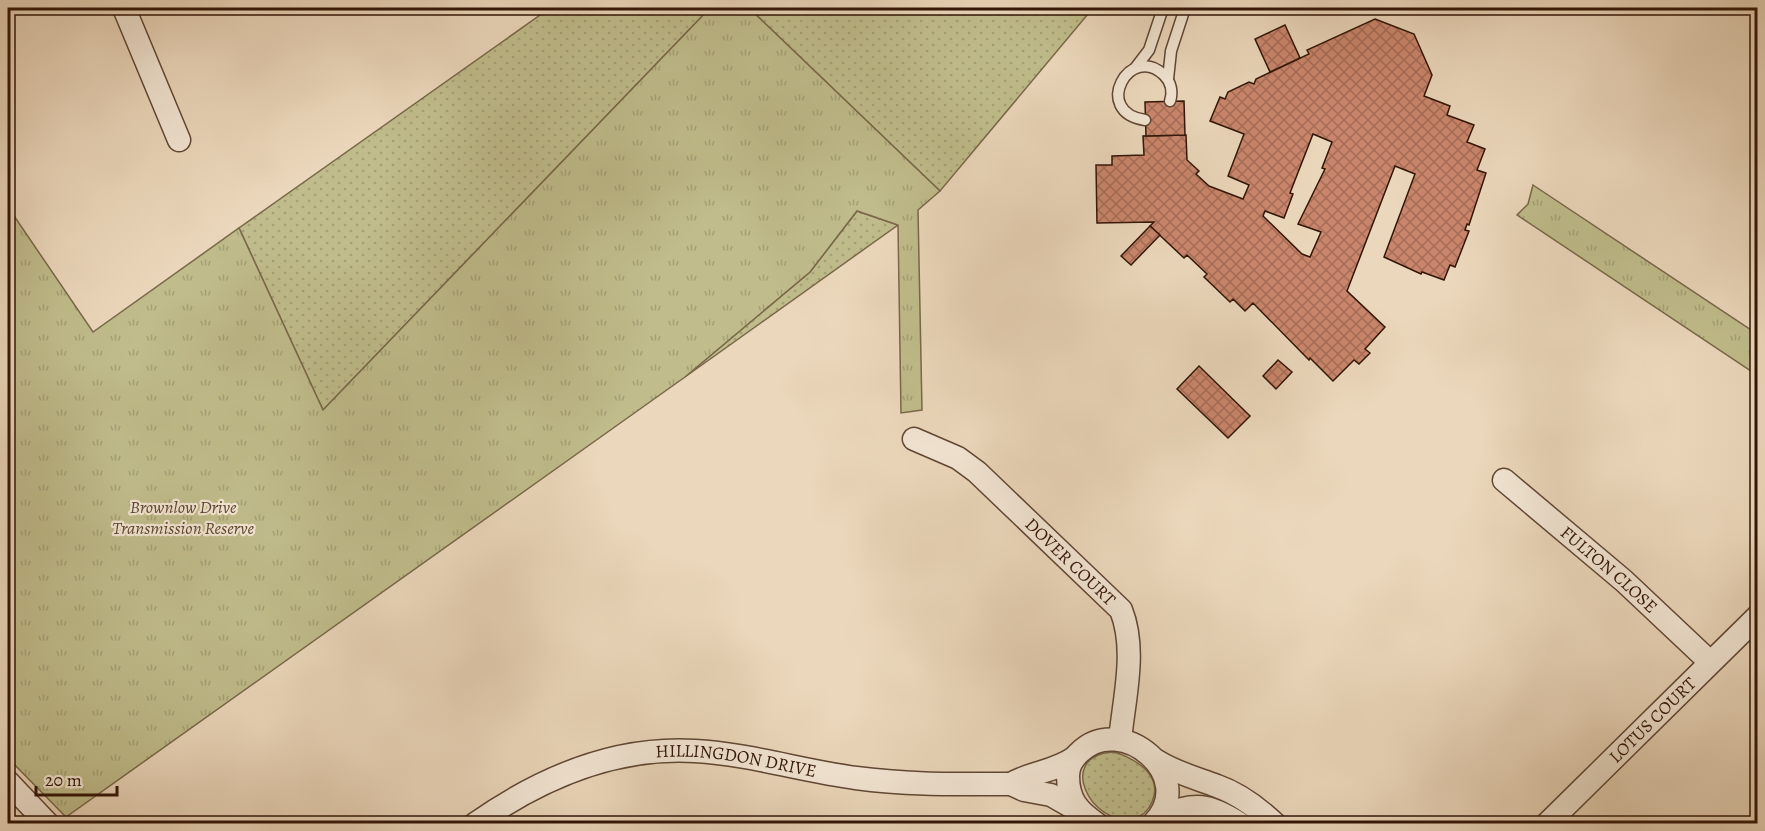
<svg xmlns="http://www.w3.org/2000/svg" width="1765" height="831" viewBox="0 0 1765 831" font-family="Alegreya,serif">
<defs>
<pattern id="grass-dots" width="8" height="8" patternUnits="userSpaceOnUse" patternTransform="scale(1.5)"><rect width="8" height="8" fill="#c0bc8b"/><path d="M2 2h.1M6 6h.1" fill="none" stroke="#a5a176" stroke-width="1.8" stroke-linecap="round"/></pattern>
<pattern id="park-tufts" width="24" height="20" patternUnits="userSpaceOnUse" patternTransform="scale(1.5)"><rect width="24" height="20" fill="#c0bc8b"/><path d="M3 7l-1-3M5 7V3M7 7l1-3M15 17l-1-3M17 17v-4M19 17l1-3" fill="none" stroke="#a5a176"/></pattern>
<pattern id="building-cross-hatch" width="8" height="8" patternUnits="userSpaceOnUse" patternTransform="scale(1.5)"><rect width="8" height="8" fill="#ca866c"/><path d="M0 0l8 8M0 8l8-8" fill="none" stroke="#a56c57"/></pattern>
</defs>
<rect width="100%" height="100%" fill="#ebd7bb"/>
<filter id="stains"><feTurbulence type="fractalNoise" baseFrequency=".00333" numOctaves="4"/><feColorMatrix values="0 0 0 0 .2 0 0 0 0 .09 0 0 0 0 .02 0 0 0 .5 -.17"/></filter>
<radialGradient id="worn" r=".72"><stop offset=".6" stop-color="#630" stop-opacity="0"/><stop offset="1" stop-color="#630" stop-opacity=".3"/></radialGradient>
<g fill="url(#grass-dots)" stroke="#796849" stroke-width="1.5">
<path d="M550,8H710L323,410L239,228Z"/>
<path d="M749,8H1093L940,191Z"/>
<path d="M857,211L898,225L685,377L810,272Z"/>
<path d="M1112,752C1124,754 1143,764 1150,775C1161,791 1151,815 1132,819C1092,826 1055,757 1112,752Z"/>
</g>
<g fill="url(#park-tufts)" stroke="#796849" stroke-width="1.5">
<path d="M710,8H749L940,191L918,210L922,410L901,413L898,225L857,211L810,272L685,377L66,817L8,758V207L93,332L239,228L323,410Z"/>
<path d="M1533,185L1757,334V375L1517,215L1528,204Z"/>
</g>
<g fill="url(#building-cross-hatch)" stroke="#321507" stroke-width="1.5" fill-rule="evenodd">
<path d="M1375,19L1414,34L1432,75L1424,96L1450,106L1447,115L1474,125L1467,142L1485,149L1477,170L1486,173L1469,225L1467,224L1465,230L1469,231L1455,267L1450,265L1444,280L1422,272L1421,274L1384,257L1415,174L1395,166L1347,291L1385,327L1365,349L1370,353L1359,364L1354,360L1333,381L1310,358L1309,360L1253,303L1245,311L1233,299L1230,302L1204,277L1207,274L1187,255L1184,258L1150,226L1154,222L1097,223L1096,165H1112V156L1144,155L1143,136L1186,135L1187,160L1199,171L1196,174L1209,186L1243,199L1249,185L1228,176L1244,134L1210,121L1220,97L1225,99L1228,92L1249,82L1254,84L1256,79L1309,54L1307,50ZM1313,134L1332,142L1322,168L1325,169L1298,224L1321,232L1310,257L1302,254L1263,216L1265,211L1284,218L1293,194L1290,193Z"/>
<path d="M1285,25L1300,58L1270,72L1255,39Z"/>
<path d="M1184,101L1185,135L1146,136L1145,102Z"/>
<path d="M1150,226L1160,235L1131,265L1121,256Z"/>
<path d="M1278,360L1292,372L1276,389L1263,376Z"/>
<path d="M1199,366L1250,416L1228,438L1177,389Z"/>
</g>
<g fill="none" stroke-linecap="round" stroke-linejoin="round">
<defs>
<g id="service">
<path d="M1136,67L1149,50L1163,8"/>
<path d="M1168,79L1171,51L1185,8"/>
<path d="M1145,120C1091,112 1130,42 1164,75C1171,82 1173,92 1170,101"/>
</g>
<g id="minor">
<path d="M124,8L179,140"/>
<path id="s1" d="M914,439L958,458L977,472L1121,610C1137,650 1124,698 1120,740"/>
<path id="s2" d="M1504,480L1624,581L1710,662"/>
<path d="M1157,761C1176,773 1196,778 1217,786C1237,793 1259,809 1275,824"/>
<path d="M8,782L48,824"/>
<path d="M1011,784C1031,772 1054,772 1074,758"/>
<path d="M1161,816C1195,802 1209,804 1240,824"/>
<path id="s3" d="M475,824C539,779 614,746 695,751C749,754 803,771 856,778C907,785 960,784 1011,784L1024,790L1051,795L1079,811"/>
<path d="M1097,824C1078,811 1068,800 1068,776C1068,766 1073,758 1080,752C1121,712 1200,776 1153,824"/>
<path id="s4" d="M1547,824L1758,616"/>
</g>
</defs>
<use href="#service" stroke="#604634" stroke-width="13"/>
<use href="#minor" stroke="#604634" stroke-width="25"/>
<use href="#service" stroke="#f2e5d3" stroke-width="10"/>
<use href="#minor" stroke="#f2e5d3" stroke-width="22"/>
</g>
<g text-anchor="middle" stroke-width="4.5" stroke-linejoin="round" paint-order="stroke">
<g font-size="18" font-style="italic" fill="#5d472f" stroke="#f2e5d3">
<text x="183" y="513">Brownlow Drive<tspan x="183" dy="21">Transmission Reserve</tspan></text>
</g>
<g font-size="18" fill="#321507" stroke="#f2e5d3">
<text dy="6" stroke="none"><textPath href="#s1" startOffset="201">DOVER COURT</textPath></text>
<text dy="6" stroke="none"><textPath href="#s2" startOffset="138">FULTON CLOSE</textPath></text>
<text dy="6" stroke="none"><textPath href="#s4" startOffset="148">LOTUS COURT</textPath></text>
<text dy="6" stroke="none"><textPath href="#s3" startOffset="278">HILLINGDON DRIVE</textPath></text>
</g>
</g>
<rect width="1765" height="831" fill="none" stroke="#ebd7bb" stroke-width="30"/>
<rect x="9" y="9" width="1747" height="813" fill="none" stroke="#321507" stroke-width="3"/>
<rect x="15" y="15" width="1735" height="801" fill="none" stroke="#321507" stroke-width="1.5"/>
<path d="M36 786v9h81v-9" fill="none" stroke="#321507" stroke-width="3"/>
<text x="45" y="786" font-size="18" fill="#321507" stroke="#f2e5d3" stroke-width="4.5" paint-order="stroke">20 m</text>
<rect width="100%" height="100%" filter="url(#stains)"/>
<rect width="100%" height="100%" fill="url(#worn)"/>
</svg>
